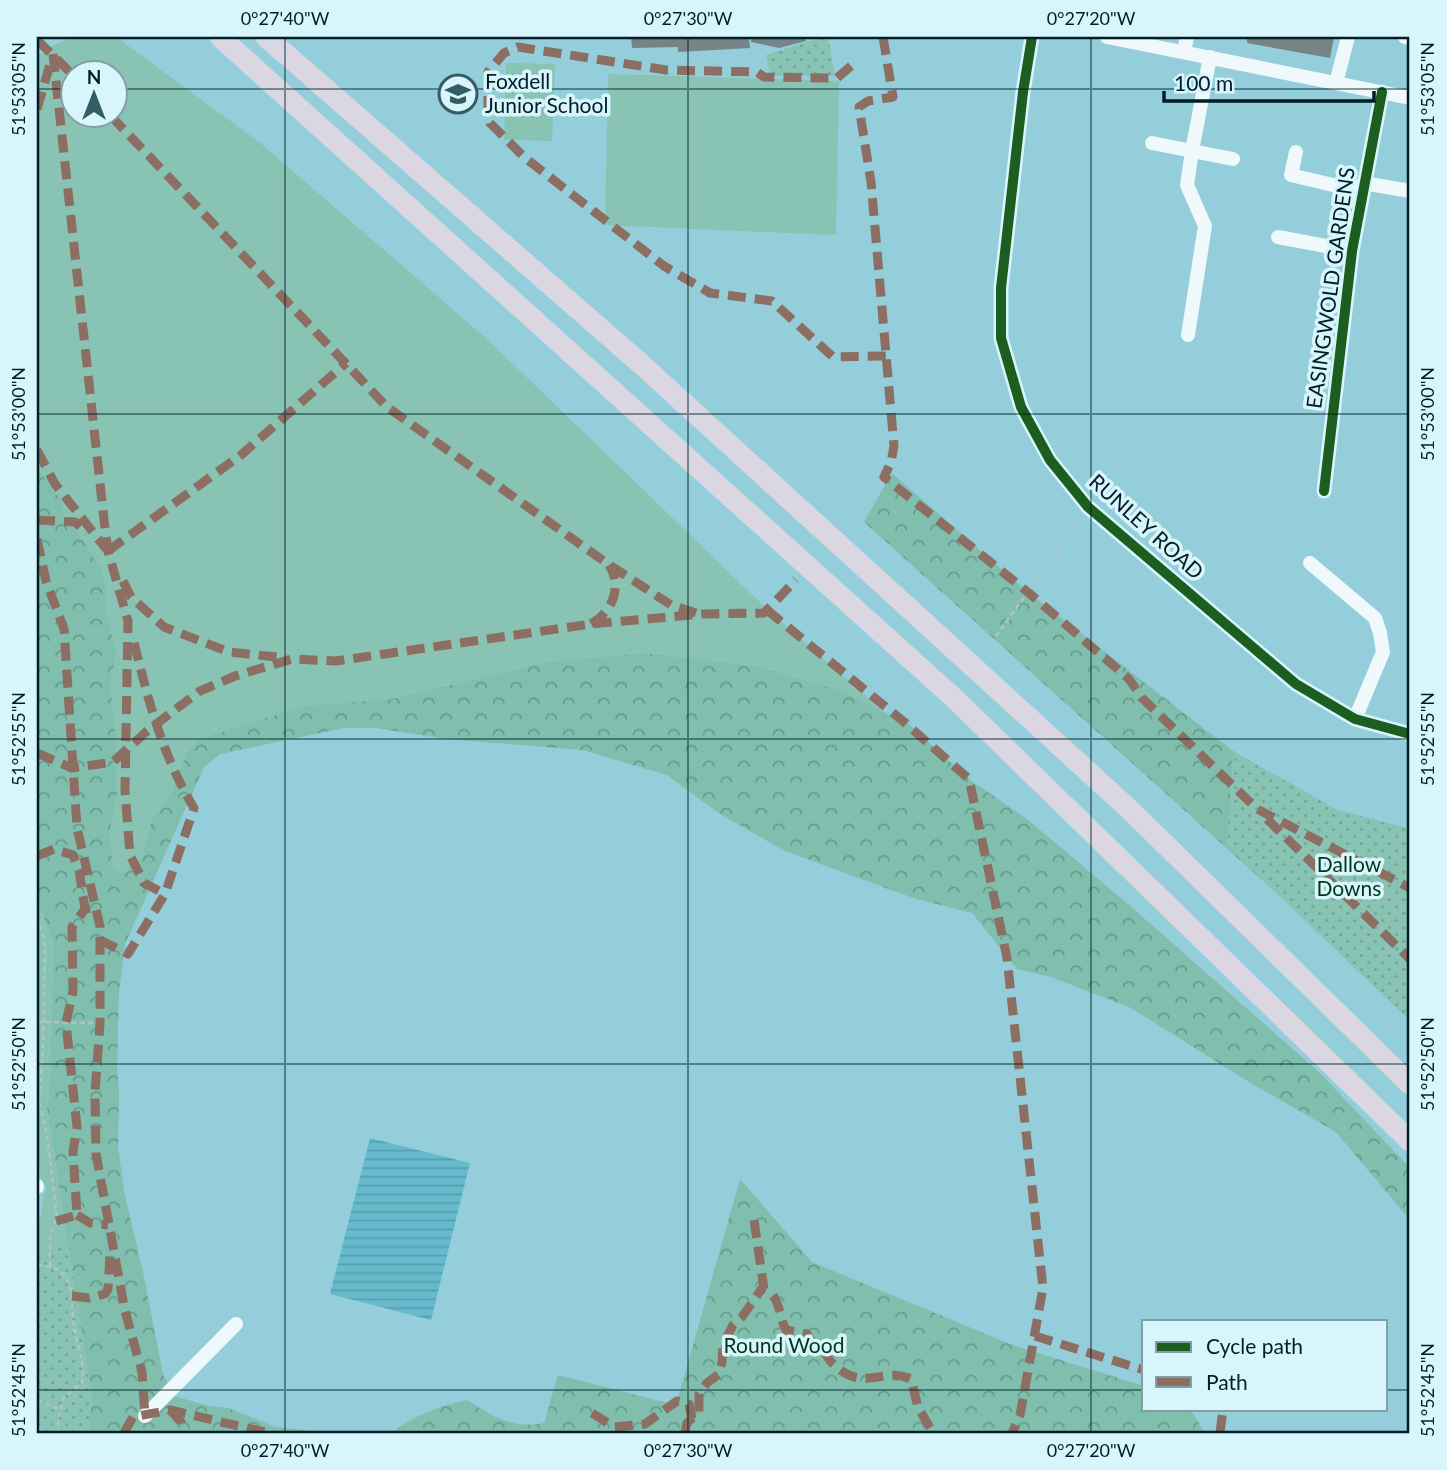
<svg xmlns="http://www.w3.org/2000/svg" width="1447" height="1470" viewBox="0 0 1447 1470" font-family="Lato,sans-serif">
<defs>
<pattern id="forest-crowns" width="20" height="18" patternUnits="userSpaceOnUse" patternTransform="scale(1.75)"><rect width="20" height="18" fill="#80bfad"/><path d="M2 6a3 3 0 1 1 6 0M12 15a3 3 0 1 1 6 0" fill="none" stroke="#669b8d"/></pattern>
<pattern id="park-dots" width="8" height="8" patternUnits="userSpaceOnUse" patternTransform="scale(1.75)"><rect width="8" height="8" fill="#88c3b3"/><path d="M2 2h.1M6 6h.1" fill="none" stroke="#74a79a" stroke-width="1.8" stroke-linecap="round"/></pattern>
<pattern id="water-rules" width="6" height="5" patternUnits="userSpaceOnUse" patternTransform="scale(1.75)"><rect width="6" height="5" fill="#66bacc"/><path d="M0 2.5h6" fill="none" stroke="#579faf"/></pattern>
</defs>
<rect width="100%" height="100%" fill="#94cedb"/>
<g fill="#88c3b3" fill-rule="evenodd">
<path d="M73,37H116L259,142L487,339L768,610L889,716L839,690L757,666L644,653L546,662L392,699L311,705L261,719L198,740L186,754L173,789L152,820L141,859L123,874L112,869L109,835L117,795L116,741L110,682L117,653L106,613V591L82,538L63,514L62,502L37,467V57L52,46ZM74,74H116V116H74Z"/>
<path d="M506,63L555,64L552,141L504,140Z"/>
<path d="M608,74L839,81L836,235L605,225Z"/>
<path d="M37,899L53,943L50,1083L47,1108L68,1243L37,1253V1221H40L44,1194L47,1190L41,1179L37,1137Z"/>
</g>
<g fill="url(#forest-crowns)">
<path d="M37,467L62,502L63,514L82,538L101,569L106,591V613L117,653L110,682L116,741L117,795L109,835L113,869L123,873L141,859L152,820L173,789L186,754L198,740L261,719L311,705L392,699L546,662L644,653L757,666L839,690L889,715L897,713L969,779L1027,819L1128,904L1320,1073L1410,1168V1220L1336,1132L1249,1082L1131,1008L1051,977L1017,969L972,913L913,898L785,851L720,814L667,775L582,750L446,739L376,728H344L220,754L204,767L125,944L119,992L117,1069L119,1092L118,1146L124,1191L143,1272L163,1374L175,1396L208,1406L229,1408L275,1427L305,1430L311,1433H88L92,1399L47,1108L50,1083L53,952V943L37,899Z"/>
<path d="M892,473L1029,593L1233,751L1337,810L1410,829V1013L864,522Z"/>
<path d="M740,1179L812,1262L1010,1344L1144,1386V1409H1190L1205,1433H391C413,1416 440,1405 467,1400C495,1417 511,1429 544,1423L558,1375L676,1405Z"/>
</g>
<g fill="url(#park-dots)">
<path d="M822,37H828L835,76H770L766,55Z"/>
<path d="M1233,751L1337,810L1410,829V1021L1227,846Z"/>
<path d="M68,1243L92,1399L88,1433H41L40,1426H37V1253Z"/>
</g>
<path fill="url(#water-rules)" d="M370,1138L470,1163L431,1320L330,1294Z"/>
<g fill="#768487">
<path d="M631,37H749L750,48L678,52V47L632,48Z"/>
<path d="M751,37H805L806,41L779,48L751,42Z"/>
<path d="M1247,37H1334L1330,58L1247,43Z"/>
</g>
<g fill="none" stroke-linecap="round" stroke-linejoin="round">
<g stroke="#b3c4c8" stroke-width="2.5" stroke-dasharray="5 3.5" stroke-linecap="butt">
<path d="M855,520L884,477"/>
<path d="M991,643L1081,518"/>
<path d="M37,917L44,938L45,951L43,1048L39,1101L47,1134L57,1218L50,1236V1266"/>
<path d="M37,1022L100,1023"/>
<path d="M37,1265C48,1266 59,1267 66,1278C75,1293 71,1311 74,1327C76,1345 86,1364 82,1382L63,1399L58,1421L59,1433"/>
<path d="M37,1400L59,1409"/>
</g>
<g stroke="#eff8fa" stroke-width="14">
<path d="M1032,37L1023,92L1001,288V338L1021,407L1050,460L1088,507L1296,684L1355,719L1410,734"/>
<path d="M1107,37L1410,98"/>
<path d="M1405,37L1410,38"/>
<path d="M1184,51L1187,37"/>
<path d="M1336,83L1348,37"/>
<path d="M1152,143L1192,151L1210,57"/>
<path d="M1296,152L1291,175L1362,192"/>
<path d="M1363,183L1410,191"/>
<path d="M1278,237L1352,251"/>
<path d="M1188,335L1205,226L1187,185L1192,151L1233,159"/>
<path d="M1324,491L1352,251L1382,92"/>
<path d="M1310,563L1375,618L1380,633L1383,652L1355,719"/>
<path d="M37,1186V1187"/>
<path d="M145,1416L236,1324"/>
</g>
<g stroke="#dad7e3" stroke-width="21">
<path d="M220,37L955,699L1410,1141"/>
<path d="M266,37L641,364L1128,808L1410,1084"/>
</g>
<g stroke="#8d6e63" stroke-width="9" stroke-dasharray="18 9" stroke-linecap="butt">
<path d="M883,37L893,97L868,101L859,107L871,182L894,446L891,462L884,477L1029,593L1129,679L1142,698L1257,809L1410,888"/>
<path d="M37,40L74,76"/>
<path d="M53,54L104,520L108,551L128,621L125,791L130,855L144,883L165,894"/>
<path d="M851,66L837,78L764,77L757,72L666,70L518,47L504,53L488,72V111L490,123L524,157L664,266L710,293L772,301L833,357L886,356"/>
<path d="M37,109L51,61"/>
<path d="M111,116L387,407L608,564L671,605L696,613"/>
<path d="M37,450L55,484L107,550"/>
<path d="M37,520L75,522L87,533"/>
<path d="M37,539L46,581L64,629L77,828L100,926V1023L95,1093L96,1154L125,1311L142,1372L145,1416"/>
<path d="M108,551L241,455L346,363"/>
<path d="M123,581L131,597L164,627L229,652L286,658"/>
<path d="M767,610L903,721L969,779L1007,958L1043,1288L1020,1415L1012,1433"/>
<path d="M591,624C612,612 623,587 609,565"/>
<path d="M37,753L72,768L113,762L147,731L200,691L235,676L292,659L336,661L591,624L702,614L764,613L796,580"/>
<path d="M1267,819L1410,959"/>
<path d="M37,856L54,849L73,855L79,870L85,909L92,908"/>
<path d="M100,940L128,954L165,894L194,808C161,753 147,696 132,634"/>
<path d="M77,1215L90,1223L108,1225"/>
<path d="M754,1220L764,1289C781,1295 778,1316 786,1330L807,1334C810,1342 817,1344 822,1349C826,1354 828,1359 832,1363C864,1394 881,1366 911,1379L918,1407L933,1433"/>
<path d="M56,1221L77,1215L73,1152L77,1127L66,1023L73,991L72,927L85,909"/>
<path d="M72,1296L89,1298L105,1294L108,1289L110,1255"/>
<path d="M1035,1336L1144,1370"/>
<path d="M170,1410L181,1422L184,1433"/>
<path d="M592,1413L614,1427L645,1424L677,1401L689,1404L692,1419"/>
<path d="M124,1433L133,1417L170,1410L269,1433"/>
<path d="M685,1433L687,1423L699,1412V1394L707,1383L719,1374L722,1362L723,1345L733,1325L742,1317L763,1287"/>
<path d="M1220,1433L1223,1409"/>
</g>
<defs>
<g id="cycleway">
<path d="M1032,37L1023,92L1001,288V338L1021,407L1050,460L1088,507L1296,684L1355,719L1410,734"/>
<path d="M1324,491L1352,251L1382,92"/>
</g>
</defs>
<use href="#cycleway" stroke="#d9f5fc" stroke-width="15"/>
<use href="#cycleway" stroke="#1b5e20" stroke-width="10"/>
</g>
<path fill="none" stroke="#001e25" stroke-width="2" stroke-opacity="0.45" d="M285,37V1433M688,37V1433M1091,37V1433M37,89H74M116,89H1410M37,414H1410M37,739H1410M37,1064H1410M37,1390H1144M1386,1390H1410"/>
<defs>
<symbol id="school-ring" viewBox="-11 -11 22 22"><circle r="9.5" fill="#d9f5fc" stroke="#345c65" stroke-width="1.5"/><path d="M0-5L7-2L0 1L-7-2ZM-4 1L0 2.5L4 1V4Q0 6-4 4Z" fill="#345c65"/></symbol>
</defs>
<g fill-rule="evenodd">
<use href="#school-ring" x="436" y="72" width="44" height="44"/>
</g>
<g text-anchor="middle" stroke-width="7" stroke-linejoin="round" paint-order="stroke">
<g font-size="21" fill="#001e25" stroke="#d9f5fc" text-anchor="start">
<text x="485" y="89">Foxdell<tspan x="485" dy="24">Junior School</tspan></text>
</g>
<g font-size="21" fill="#001e25" stroke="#d9f5fc">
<text transform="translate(1331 288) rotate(-82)" y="7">EASINGWOLD GARDENS</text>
<text transform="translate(1146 527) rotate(42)" y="7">RUNLEY ROAD</text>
</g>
<g font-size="21" fill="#00361a" stroke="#d9f5fc">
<text x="1349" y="872">Dallow<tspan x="1349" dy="24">Downs</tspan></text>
<text x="784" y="1353">Round Wood</text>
</g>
</g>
<rect width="1447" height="1470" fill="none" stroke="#d9f5fc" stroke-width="77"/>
<rect x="1142" y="1320" width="245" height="91" fill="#d9f5fc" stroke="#829fa6" stroke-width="2"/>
<rect x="1156" y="1342" width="35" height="10" fill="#1b5e20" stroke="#829fa6" stroke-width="2"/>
<text x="1206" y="1354" font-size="21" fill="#001e25">Cycle path</text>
<rect x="1156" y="1377" width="35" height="10" fill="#8d6e63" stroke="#829fa6" stroke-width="2"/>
<text x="1206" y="1390" font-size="21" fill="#001e25">Path</text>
<g transform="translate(94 94)"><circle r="33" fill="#d9f5fc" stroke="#829fa6" stroke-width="2"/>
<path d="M0-5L12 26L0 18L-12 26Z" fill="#345c65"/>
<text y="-10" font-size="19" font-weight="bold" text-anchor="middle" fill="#001e25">N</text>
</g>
<path d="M1164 91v10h210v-10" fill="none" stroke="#001e25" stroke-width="3.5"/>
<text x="1174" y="91" font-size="21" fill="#001e25" stroke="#d9f5fc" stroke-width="5" paint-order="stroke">100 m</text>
<rect x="38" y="38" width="1370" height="1394" fill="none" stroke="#001e25" stroke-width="2.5"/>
<g font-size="18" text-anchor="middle" fill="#001e25">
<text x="285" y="25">0°27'40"W</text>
<text x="688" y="25">0°27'30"W</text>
<text x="1091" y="25">0°27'20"W</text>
<text transform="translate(19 89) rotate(-90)" y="6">51°53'05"N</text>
<text transform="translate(1428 89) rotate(-90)" y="6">51°53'05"N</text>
<text transform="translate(19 414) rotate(-90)" y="6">51°53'00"N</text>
<text transform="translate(1428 414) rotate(-90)" y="6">51°53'00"N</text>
<text transform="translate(19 739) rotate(-90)" y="6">51°52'55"N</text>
<text transform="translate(1428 739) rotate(-90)" y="6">51°52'55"N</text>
<text transform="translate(19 1064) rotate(-90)" y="6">51°52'50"N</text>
<text transform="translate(1428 1064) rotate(-90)" y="6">51°52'50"N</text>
<text transform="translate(19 1390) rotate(-90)" y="6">51°52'45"N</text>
<text transform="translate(1428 1390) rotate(-90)" y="6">51°52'45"N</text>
<text x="285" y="1457">0°27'40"W</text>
<text x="688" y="1457">0°27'30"W</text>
<text x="1091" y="1457">0°27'20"W</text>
</g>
</svg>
